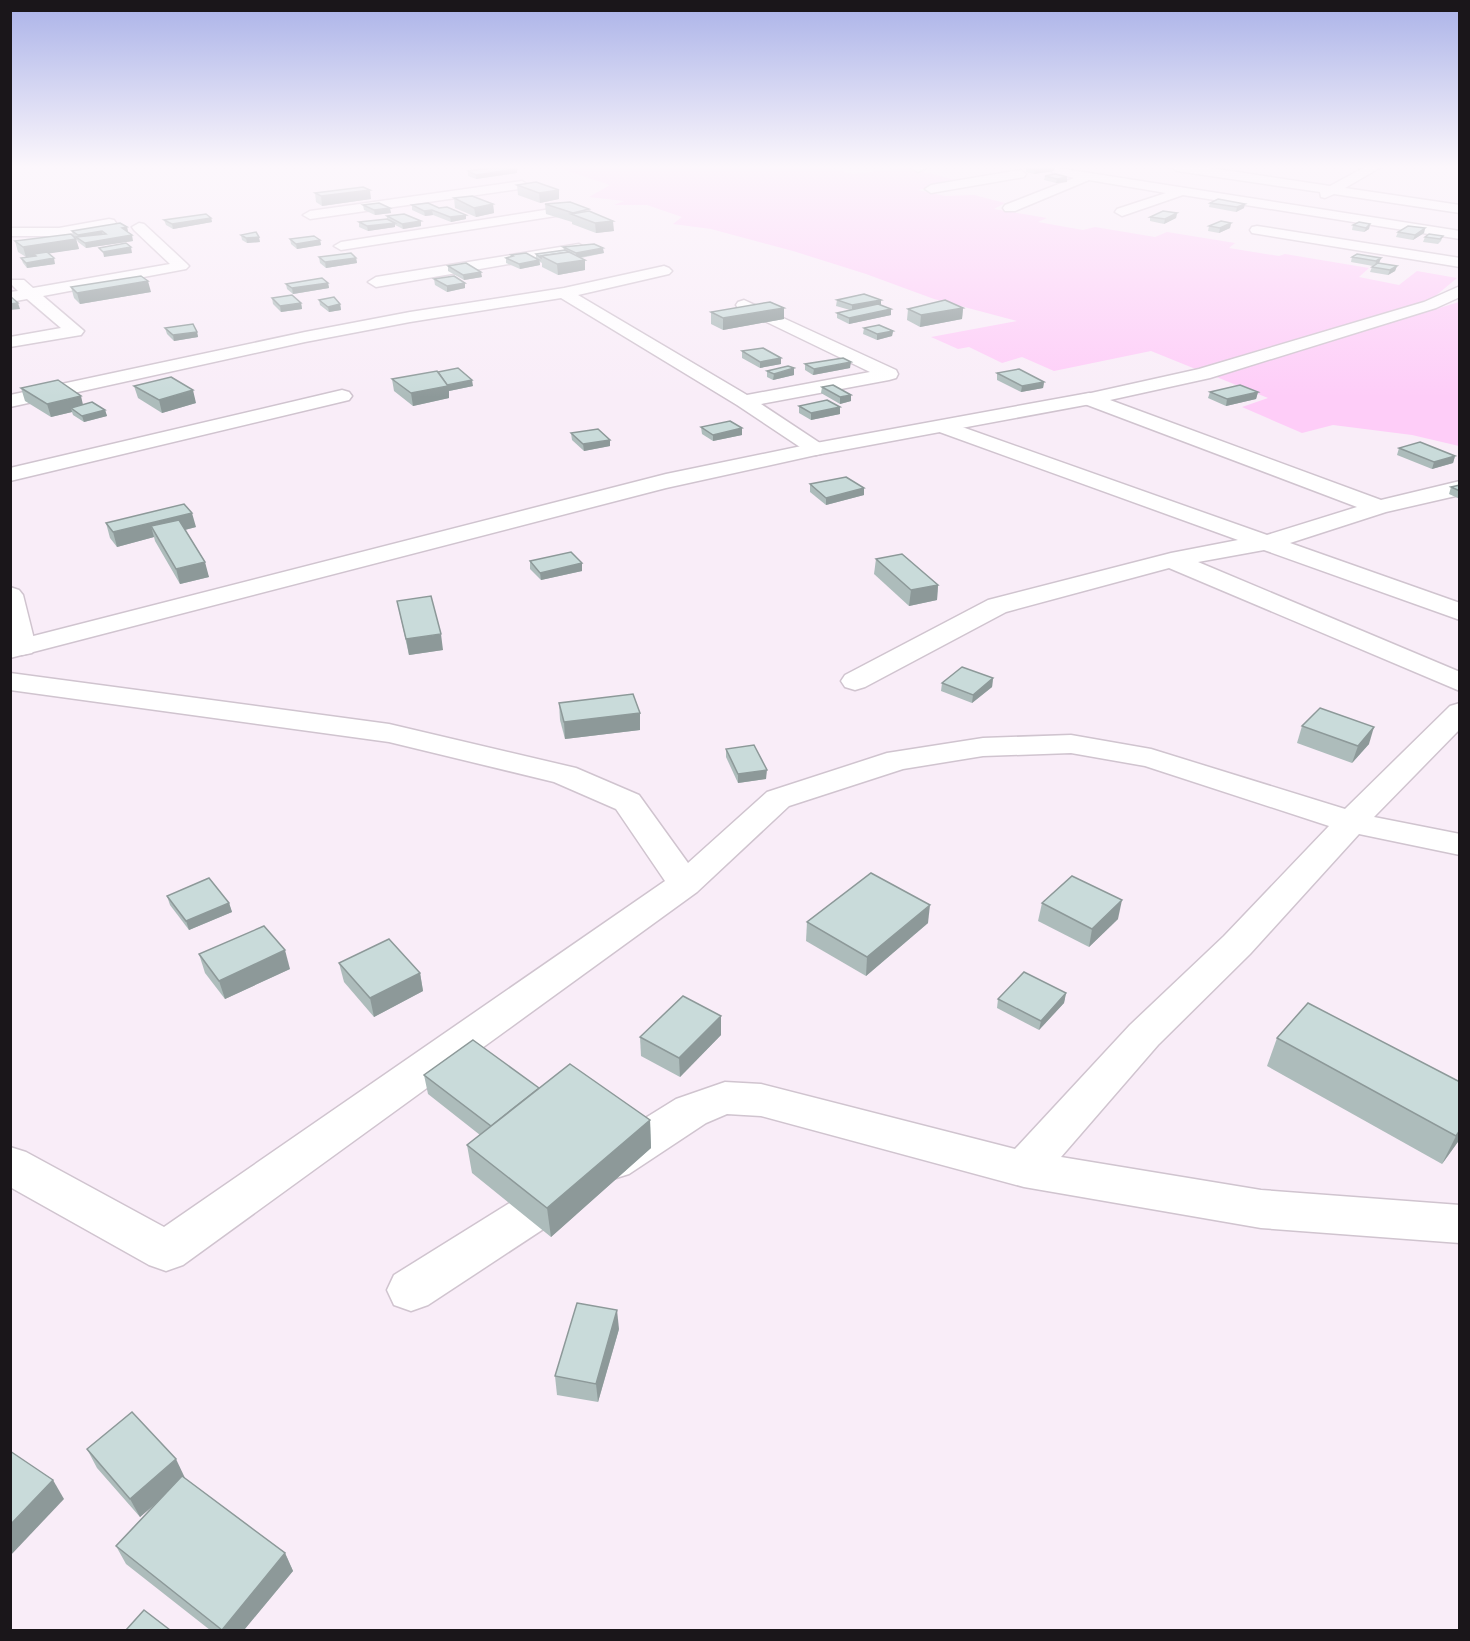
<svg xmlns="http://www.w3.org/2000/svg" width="1470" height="1641" viewBox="0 0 1470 1641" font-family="'Exo 2',sans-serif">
<rect width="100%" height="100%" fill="#f9edf8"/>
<g fill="#fecdf8">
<path d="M555,167H825L854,174L907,167L958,181L918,190L945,196L974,195L1005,203L994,209L1047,218L1038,222L1083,230L1095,227L1155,237L1167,232L1235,243L1229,248L1279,256L1285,254L1369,268L1359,277L1399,285L1417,271L1457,278L1433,298L1424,303L1198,370L1151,351L1054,371L1022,357L1002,363L969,347L958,349L931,337L1017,321L934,299L866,274L793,251L711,229L673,224L682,217L647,205H614L624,201L589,197L610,185Z"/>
<path d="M1459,302V446L1412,435L1333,425L1302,433L1242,407L1268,398L1214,376Z"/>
</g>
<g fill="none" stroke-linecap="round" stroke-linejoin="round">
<defs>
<g id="street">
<path d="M928,167L918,172L912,168L913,167Z"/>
<path d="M1051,167L1460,231V239L1183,195L1122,216L1115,212L1117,209L1166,193L1089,180L1015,211H1005L1003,208L1005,205L1074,178L1052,172Z"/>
<path d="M1171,167H1204L1330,186L1365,167H1381L1345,188L1460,205V213L1334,194L1325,198L1321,197L1320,192L1177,171Z"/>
<path d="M1020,170L1026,174L1024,177L931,193L925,189L931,185Z"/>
<path d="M522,181L528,185L526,188L310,219L303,215L310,211Z"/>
<path d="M570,206L577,210L575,213L341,250L334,246L341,242Z"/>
<path d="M109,219L114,220L116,223L114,226L59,236H10V228H59Z"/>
<path d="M139,223L144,224L186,263L189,266L186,269L43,296L84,331L81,335L75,336L10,347V337L61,328L27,299L10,302V292L18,291L10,283L12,280H24L33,288L170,264L134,230L132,227Z"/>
<path d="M1257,226L1460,258V267L1252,233L1250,230L1252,227Z"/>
<path d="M579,244L586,248L584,251L376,287L368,282L376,277Z"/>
<path d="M664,266L669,268L672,271L669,274L578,295L747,395L870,372L738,308L736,305L738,302L744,300L896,370L898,374L896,378L889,380L761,404L823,445L826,449L823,453L816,455L809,453L737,405L561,298L410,322L305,342L10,407V395L305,332L410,312L564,288Z"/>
<path d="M1460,286V297L1436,308L1210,378L1110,400L1381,500L1460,481V495L1386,512L1290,543L1460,603V620L1264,550L1198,562L1460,672V691L1169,568L1006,612L865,687L855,690L845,687L841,681L845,675L988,600L1171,553L1238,540L934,430L931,426L934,422H948L1267,535L1357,507L1082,403L1079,399L1082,395L1199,369L1424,302Z"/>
<path d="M342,390L349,392L352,396L349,400L10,481V468Z"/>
<path d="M10,587L19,590L23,595L36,647L32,653L22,655L10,650Z"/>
<path d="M10,673L389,724L576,768L639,795L688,863L767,792L887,753L983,738L1071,735L1151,749L1345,809L1450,706L1460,703V729L1374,817L1460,834V855L1359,834L1250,954L1158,1045L1061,1157L1261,1190L1460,1205V1243L1261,1228L1024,1187L761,1116L727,1114L706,1123L629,1174L613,1179L597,1174L591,1161L597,1148L676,1099L725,1082L761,1084L1015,1149L1130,1025L1224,936L1329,826L1145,766L1071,753L983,756L903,769L789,806L697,892L183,1265L166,1271L149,1265L10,1187V1147L26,1152L164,1227L665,881L616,809L554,782L389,742L10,690Z"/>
<path d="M564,1173L580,1179L587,1192L580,1205L428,1305L411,1311L394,1305L387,1290L394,1275L548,1179Z"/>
</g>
<path id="secondary" d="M1089,393L1096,395L1099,399L1096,403L816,455L666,488L10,658V642L666,474L816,443Z"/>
</defs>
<use href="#street" stroke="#d0c4cf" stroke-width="3"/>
<use href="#secondary" stroke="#d0c4cf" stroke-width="3"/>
<use href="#street" fill="#fff" fill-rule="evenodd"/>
<use href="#secondary" fill="#fff" fill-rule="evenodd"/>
</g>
<g fill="#adbcbb">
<path d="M1026,168L1054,171L1034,174L1026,172Z"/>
<path d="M517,169V173L476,179L468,176V171Z"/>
<path d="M1045,176L1067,182L1056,183L1044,180Z"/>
<path d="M517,185L559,190V199L540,203L518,195Z"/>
<path d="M315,193L371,199L322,206L316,202Z"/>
<path d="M454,198L493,204L494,213L476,217L455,208Z"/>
<path d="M1210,203L1244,208L1236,212L1209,207Z"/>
<path d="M545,204L589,211L614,231L596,233L572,224V222L546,214Z"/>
<path d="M363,205L391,213L375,215L364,210Z"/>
<path d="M412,205L439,208L466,219L451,222L433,215L425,216L412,210Z"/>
<path d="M1177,213L1176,218L1164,224L1150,221V217Z"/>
<path d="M387,216L421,221V226L403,229L395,225V227L368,231L359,227V222L387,219Z"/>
<path d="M211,218L212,222L173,229L166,225L164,220Z"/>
<path d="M1231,223L1230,228L1219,233L1208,231L1209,226Z"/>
<path d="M1370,224L1369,229L1364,232L1352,230L1353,225Z"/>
<path d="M127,227L128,232H127L133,241L86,248L78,242L76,238L74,236L76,239L79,249L48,253L55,264L27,268L23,263L21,258L26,257L18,252L15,241L73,236L72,231Z"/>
<path d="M1425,228L1424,233L1413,240L1396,237L1398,232Z"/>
<path d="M241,235L260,242L247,243L242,240Z"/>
<path d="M1443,236L1441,241L1438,244L1423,242L1425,237Z"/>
<path d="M290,239L320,240L321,245L297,249L291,244Z"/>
<path d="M563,247L604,253L581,258L585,260V270L558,275L542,267V263L540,262V265L520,269L506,263V258L511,257V255L536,258V254L564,250Z"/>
<path d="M319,257L356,258L357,263L326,268L320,263Z"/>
<path d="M1352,257L1381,258L1379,263L1397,266L1395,271L1388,275L1370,272L1372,267L1373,266L1351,262Z"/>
<path d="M448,266L482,277L464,280L448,271Z"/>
<path d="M434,279L465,288L447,292L435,285Z"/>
<path d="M328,283L329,288L293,294L287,289L286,284Z"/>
<path d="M71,287L151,292L80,304L74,298Z"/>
<path d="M272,298L301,303L302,309L281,312L273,304Z"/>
<path d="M319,300L340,304L341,310L329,312L320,305Z"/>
<path d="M837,300L881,305L891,315L849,324L837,318V313L850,310L836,306Z"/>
<path d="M963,308L962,319L920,327L907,320L908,309Z"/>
<path d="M711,312L784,319L723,330L711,324Z"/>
<path d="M165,328L197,332L198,337L174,341L167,334Z"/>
<path d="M864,328L893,331L892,336L877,340L863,334Z"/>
<path d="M742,351L781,364L760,368L742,358Z"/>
<path d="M805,364L850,368L813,375L805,370Z"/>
<path d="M767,371L794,375L773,380L767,377Z"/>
<path d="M438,372L473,386L449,391V398L413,406L394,391L392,379Z"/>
<path d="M997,373L1044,382L1043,388L1021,392L997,380Z"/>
<path d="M134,386L196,403L162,413L138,398Z"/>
<path d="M822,387L851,401L840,404L821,393Z"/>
<path d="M21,388L105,410L107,416L84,422L73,415L72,412L51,417L25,401Z"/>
<path d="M1210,392H1258L1256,399L1226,406L1208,398Z"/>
<path d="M799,406L840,407V414L811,420L799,413Z"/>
<path d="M701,427L742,428V435L713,441L702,434Z"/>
<path d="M571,433L610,446L584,451L572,440Z"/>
<path d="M1399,448L1455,456L1453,463L1432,469L1397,455Z"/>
<path d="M810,484L864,495L826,505L810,492Z"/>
<path d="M1460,485V499L1449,494L1451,487Z"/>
<path d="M106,523L196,527L185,530L209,577L180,584L155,541L154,537L117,547L110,538Z"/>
<path d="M876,559L938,585L937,600L909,606L874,574Z"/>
<path d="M530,561L582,571L541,580L530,569Z"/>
<path d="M397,601L443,650L409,655Z"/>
<path d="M993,678L992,687L972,703L941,691L942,683Z"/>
<path d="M559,703L640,713V730L565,739L560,720Z"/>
<path d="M1302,726L1369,744L1352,763L1297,743Z"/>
<path d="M726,749L766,779L738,783L726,757Z"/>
<path d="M167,896L229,903L232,912L189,930L170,905Z"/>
<path d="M1042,903L1118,919L1089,947L1038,921Z"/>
<path d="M807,922L928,923L866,976L806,941Z"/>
<path d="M199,954L290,969L225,999L205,973Z"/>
<path d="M339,963L420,973L423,991L374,1017L344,982Z"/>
<path d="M1066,993L1064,1003L1039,1030L997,1008L998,999Z"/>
<path d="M1308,1003L1460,1139L1442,1164L1267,1066L1277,1038Z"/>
<path d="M721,1016V1035L680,1077L641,1056L640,1037Z"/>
<path d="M424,1075L539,1088L650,1120L651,1148L551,1237L472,1173L467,1145L480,1135L428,1094Z"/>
<path d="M619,1329L598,1402L557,1395L555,1376Z"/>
<path d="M87,1449L184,1478L285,1553L293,1571L244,1630H210L126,1564L116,1546L154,1505L140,1517L97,1468Z"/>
</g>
<g fill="#8d9999">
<path d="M1050,167H1055L1054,171L1034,174L1035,170Z"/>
<path d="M517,169V173L476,179V175Z"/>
<path d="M1067,177V182L1056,183L1057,179Z"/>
<path d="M370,190L371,199L322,206L321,196Z"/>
<path d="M559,190V199L540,203L539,193Z"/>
<path d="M493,204L494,213L476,217L474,208Z"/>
<path d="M1245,204L1244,208L1236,212L1237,207Z"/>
<path d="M390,208L391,213L375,215L374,210Z"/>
<path d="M432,210L433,215L425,216L424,211Z"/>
<path d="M1177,213L1176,218L1164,224L1165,219Z"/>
<path d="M466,215V219L451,222L450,217Z"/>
<path d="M211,218L212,222L173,229L172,224Z"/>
<path d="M421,221V226L403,229L402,224Z"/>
<path d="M613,221L614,231L596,233L595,223Z"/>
<path d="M395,223V227L368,231L367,226Z"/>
<path d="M1231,223L1230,228L1219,233L1220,228Z"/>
<path d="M1370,224L1369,229L1364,232L1366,228Z"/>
<path d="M127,227L128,232H123L122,228Z"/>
<path d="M1425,228L1424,233L1413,240L1415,235Z"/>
<path d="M102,231L103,236L80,240L78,235Z"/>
<path d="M132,235L133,241L86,248L85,243Z"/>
<path d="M259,237L260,242L247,243L246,238Z"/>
<path d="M76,239L79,249L26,257L23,247Z"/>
<path d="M320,240L321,245L297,249L296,244Z"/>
<path d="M131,247L132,253L104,257L103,252Z"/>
<path d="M603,248L604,253L576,258V253Z"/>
<path d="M54,258L55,264L27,268L26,263Z"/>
<path d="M356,258L357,263L326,268L325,262Z"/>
<path d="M1381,258L1379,263L1375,266L1376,261Z"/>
<path d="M539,260L540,265L520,269L519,264Z"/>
<path d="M585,260V270L558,275L557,264Z"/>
<path d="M1397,266L1395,271L1388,275L1390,270Z"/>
<path d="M481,272L482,277L464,280L463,275Z"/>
<path d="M148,281L151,292L80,304L77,293Z"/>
<path d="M328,283L329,288L293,294L292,288Z"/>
<path d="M465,283V288L447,292V286Z"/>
<path d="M881,300V306L852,311V305Z"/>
<path d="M18,303L20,309L10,310V304Z"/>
<path d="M301,303L302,309L281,312L280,306Z"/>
<path d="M340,304L341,310L329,312L328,307Z"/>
<path d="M784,308V319L723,330V318Z"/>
<path d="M963,308L962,319L920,327L921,315Z"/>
<path d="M891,309V315L849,324V318Z"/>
<path d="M893,331L892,336L877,340V334Z"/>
<path d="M197,332L198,337L174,341L173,335Z"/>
<path d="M781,358V364L760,368V362Z"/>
<path d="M851,362L850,368L813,375L814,369Z"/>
<path d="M794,368V375L773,380L774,374Z"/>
<path d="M472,380L473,386L449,391V398L413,406L411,393Z"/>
<path d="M1044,382L1043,388L1021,392L1022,386Z"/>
<path d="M193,390L196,403L162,413L159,400Z"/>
<path d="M1258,392L1256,399L1226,406L1227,399Z"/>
<path d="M851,395V401L840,404V397Z"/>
<path d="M81,396L84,409L71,408L72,412L51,417L47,404Z"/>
<path d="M840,407V414L811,420V413Z"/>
<path d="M105,410L107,416L84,422L82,416Z"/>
<path d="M742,428V435L713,441V435Z"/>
<path d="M610,440V446L584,451L583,444Z"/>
<path d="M1455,456L1453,463L1432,469L1434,462Z"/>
<path d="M864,488V495L826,505V498Z"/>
<path d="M192,513L196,527L157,537L151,526L154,537L117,547L113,532Z"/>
<path d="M205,562L209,577L180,584L176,569Z"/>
<path d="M582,563V571L541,580L540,573Z"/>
<path d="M938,585L937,600L909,606L911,590Z"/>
<path d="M441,634L443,650L409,655L406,639Z"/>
<path d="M993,678L992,687L972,703L973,695Z"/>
<path d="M640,713V730L565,739L564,722Z"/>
<path d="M1374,727L1369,744L1352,763L1358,746Z"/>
<path d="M767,770L766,779L738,783V774Z"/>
<path d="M1122,900L1118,919L1089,947L1092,929Z"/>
<path d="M229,903L232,912L189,930L186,921Z"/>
<path d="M930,905L928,923L866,976L867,957Z"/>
<path d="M285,950L290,969L225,999L219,981Z"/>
<path d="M420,973L423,991L374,1017L370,998Z"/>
<path d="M1066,993L1064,1003L1039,1030L1041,1021Z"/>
<path d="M721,1016V1035L680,1077L679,1058Z"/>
<path d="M650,1120L651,1148L551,1237L547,1208Z"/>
<path d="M1460,1130V1139L1442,1164L1456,1136Z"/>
<path d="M617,1310L619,1329L598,1402L596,1384Z"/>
<path d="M176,1459L185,1478L140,1517L130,1499Z"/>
<path d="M53,1480L64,1499L10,1556V1525Z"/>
<path d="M285,1553L293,1571L244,1630H222Z"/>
</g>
<g fill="#c9dbda" stroke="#8d9999" stroke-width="1.5">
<path d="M499,167H514L517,169L476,175L468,171Z"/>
<path d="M1028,167H1050L1035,170L1026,168Z"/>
<path d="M1055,174L1067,177L1057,179L1045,176Z"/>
<path d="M536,182L559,190L539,193L517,185Z"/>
<path d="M363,187L370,190L321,196L315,193Z"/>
<path d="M472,196L493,204L474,208L454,198Z"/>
<path d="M1218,199L1245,204L1237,207L1210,203Z"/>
<path d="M570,202L589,209L573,213L545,204Z"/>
<path d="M379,203L390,208L374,210L363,205Z"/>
<path d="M428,203L439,208L447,207L466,215L450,217L432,210L424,211L412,205Z"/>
<path d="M589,211L613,221L595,223L571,214Z"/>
<path d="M1163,211L1177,213L1165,219L1150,217Z"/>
<path d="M206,214L211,218L172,224L164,220Z"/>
<path d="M404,214L421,221L402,224L387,216Z"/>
<path d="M387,219L395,223L367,226L359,222Z"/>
<path d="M1221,221L1231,223L1220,228L1209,226Z"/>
<path d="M1359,222L1370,224L1366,228L1353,225Z"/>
<path d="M120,223L127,227L122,228L132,235L85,243L76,237L106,234L102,231L78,235L72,231Z"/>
<path d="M1408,226L1425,228L1415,235L1398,232Z"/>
<path d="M256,232L259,237L246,238L241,235Z"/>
<path d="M71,234L76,239L23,247L15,241Z"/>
<path d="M1429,234L1443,236L1440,239L1425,237Z"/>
<path d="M314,236L320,240L296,244L290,239Z"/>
<path d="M126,243L131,247L103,252L99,248Z"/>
<path d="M594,244L603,248L576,253L563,247Z"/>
<path d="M565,250L573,254L569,252L541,256V258L536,254Z"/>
<path d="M47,252L54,258L26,263L21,258L36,256L34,254Z"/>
<path d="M569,252L585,260L557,264L541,256Z"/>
<path d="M351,253L356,258L325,262L319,257Z"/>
<path d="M526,253L539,260L519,264L506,258L513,256L511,255Z"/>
<path d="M1357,254L1381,258L1376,261L1352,257Z"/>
<path d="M466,263L481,272L463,275L448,266Z"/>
<path d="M1378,263L1397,266L1390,270L1372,267Z"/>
<path d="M141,276L148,281L77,293L71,287Z"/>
<path d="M454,276L465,283L447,286L434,279Z"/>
<path d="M322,278L328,283L292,288L286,284Z"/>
<path d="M864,294L881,300L852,305L837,300Z"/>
<path d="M292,295L301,303L280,306L272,298Z"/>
<path d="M10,296L18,303L10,304Z"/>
<path d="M334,297L340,304L328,307L319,300Z"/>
<path d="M945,300L963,308L921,315L908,309Z"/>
<path d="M770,302L784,308L723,318L711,312Z"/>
<path d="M878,304L891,309L849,318L837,313Z"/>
<path d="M193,324L197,332L173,335L165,328Z"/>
<path d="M879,325L893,331L877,334L864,328Z"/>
<path d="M763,348L781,358L760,362L742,351Z"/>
<path d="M843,358L851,362L814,369L805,364Z"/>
<path d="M788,366L794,368L774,374L767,371Z"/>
<path d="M458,368L472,380L447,385L438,372Z"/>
<path d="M1019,369L1044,382L1022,386L997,373Z"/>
<path d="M437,371L448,386L411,393L392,379Z"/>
<path d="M171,377L193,390L159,400L134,386Z"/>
<path d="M58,380L81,396L47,404L21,388Z"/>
<path d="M833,385L851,395L840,397L822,387Z"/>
<path d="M1240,385L1258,392L1227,399L1210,392Z"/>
<path d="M827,400L840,407L811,413L799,406Z"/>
<path d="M92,402L105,410L82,416L71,408Z"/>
<path d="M730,421L742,428L713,435L701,427Z"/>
<path d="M598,429L610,440L583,444L571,433Z"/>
<path d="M1420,442L1455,456L1434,462L1399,448Z"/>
<path d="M846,477L864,488L826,498L810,484Z"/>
<path d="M1460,485V491L1451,487Z"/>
<path d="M184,504L192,513L113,532L106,523Z"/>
<path d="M179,520L205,562L176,569L151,526Z"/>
<path d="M571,552L582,563L540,573L530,561Z"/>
<path d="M902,554L938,585L911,590L876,559Z"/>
<path d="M431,596L441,634L406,639L397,601Z"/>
<path d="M962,667L993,678L973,695L942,683Z"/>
<path d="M633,694L640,713L564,722L559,703Z"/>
<path d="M1320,708L1374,727L1358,746L1302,726Z"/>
<path d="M754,745L767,770L738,774L726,749Z"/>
<path d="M871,873L930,905L867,957L807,922Z"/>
<path d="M1072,876L1122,900L1092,929L1042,903Z"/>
<path d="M209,878L229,903L186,921L167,896Z"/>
<path d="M264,926L285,950L219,981L199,954Z"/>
<path d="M389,939L420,973L370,998L339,963Z"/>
<path d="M1024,972L1066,993L1041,1021L998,999Z"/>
<path d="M683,996L721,1016L679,1058L640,1037Z"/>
<path d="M1308,1003L1460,1082V1130L1456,1136L1277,1038Z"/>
<path d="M473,1040L539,1088L491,1126L424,1075Z"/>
<path d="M570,1064L650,1120L547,1208L467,1145Z"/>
<path d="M577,1303L617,1310L596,1384L555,1376Z"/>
<path d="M132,1412L176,1459L130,1499L87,1449Z"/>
<path d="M10,1451L53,1480L10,1525Z"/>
<path d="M182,1476L285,1553L222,1630L116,1546Z"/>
<path d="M144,1610L170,1630H126Z"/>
</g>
<linearGradient id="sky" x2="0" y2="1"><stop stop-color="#aab2e8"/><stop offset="0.42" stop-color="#fcf7fc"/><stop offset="1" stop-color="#fcf7fc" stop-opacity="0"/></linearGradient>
<rect width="1470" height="397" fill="url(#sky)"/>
<rect width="1470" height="1641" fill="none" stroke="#1a161a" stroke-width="24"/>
</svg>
